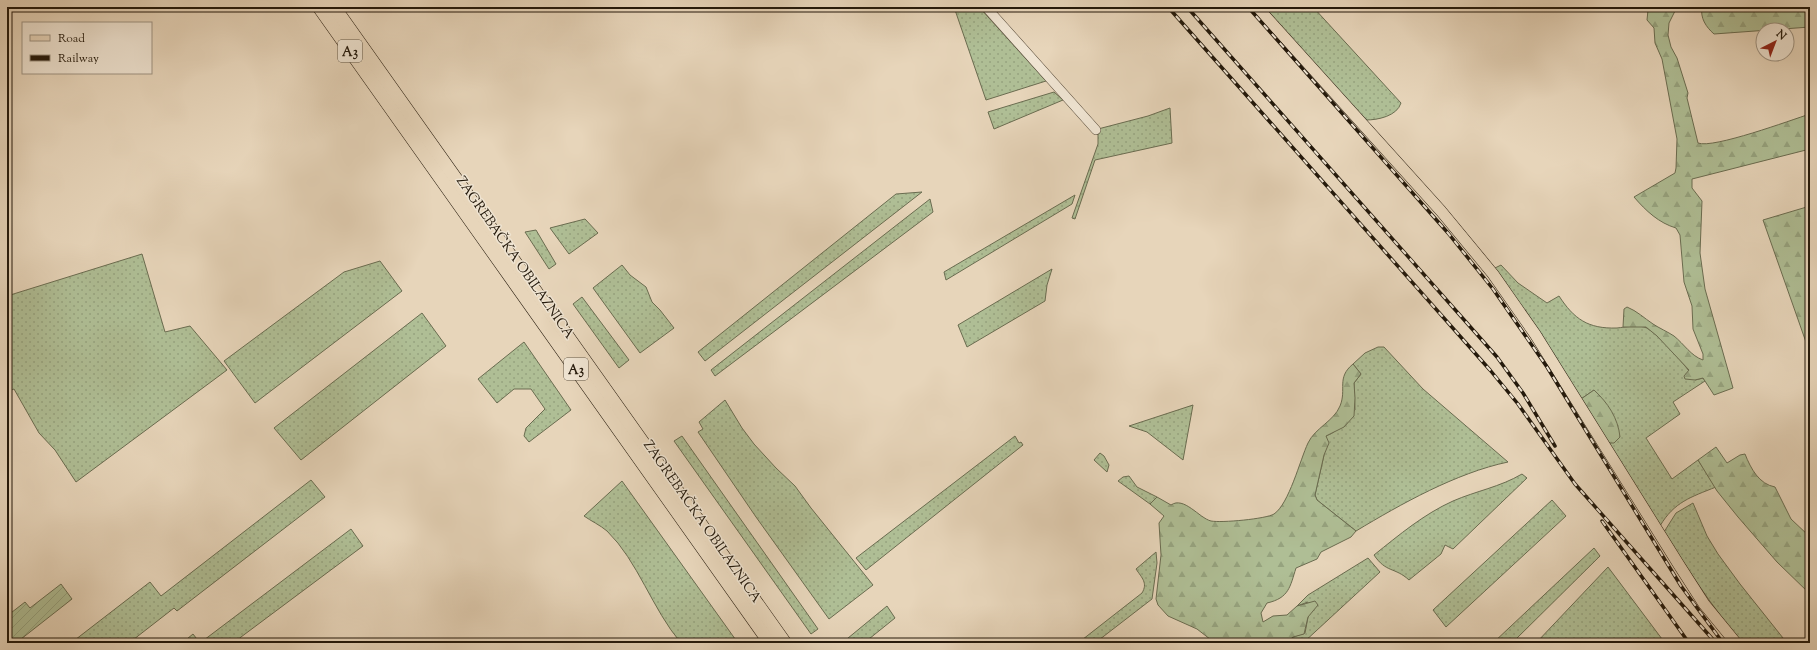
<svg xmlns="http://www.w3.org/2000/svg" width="1817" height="650" viewBox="0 0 1817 650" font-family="'Sorts Mill Goudy',serif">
<defs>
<pattern id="grass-dots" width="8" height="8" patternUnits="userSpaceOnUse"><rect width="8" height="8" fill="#afbe95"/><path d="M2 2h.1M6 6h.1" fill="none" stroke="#96a37f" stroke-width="1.8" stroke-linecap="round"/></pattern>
<pattern id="forest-firs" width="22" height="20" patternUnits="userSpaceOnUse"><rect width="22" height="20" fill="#afbe95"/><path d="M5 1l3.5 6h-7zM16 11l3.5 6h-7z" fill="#96a37f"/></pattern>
<pattern id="garden-furrows" width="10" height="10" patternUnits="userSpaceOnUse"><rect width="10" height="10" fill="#afbe95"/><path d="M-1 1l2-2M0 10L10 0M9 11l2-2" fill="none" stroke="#96a37f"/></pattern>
</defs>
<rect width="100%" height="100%" fill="#e7d5ba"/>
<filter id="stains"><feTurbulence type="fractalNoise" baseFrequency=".005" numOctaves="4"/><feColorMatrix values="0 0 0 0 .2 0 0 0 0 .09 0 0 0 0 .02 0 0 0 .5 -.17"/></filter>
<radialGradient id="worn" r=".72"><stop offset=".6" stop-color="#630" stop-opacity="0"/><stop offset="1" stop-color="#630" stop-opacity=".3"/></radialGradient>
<g fill="url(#grass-dots)" stroke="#6a6c50">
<path d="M954,7H979L1046,81L986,100Z"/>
<path d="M1260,7H1313L1401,103C1397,116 1378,120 1366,120Z"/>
<path d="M1054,92L1063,100L994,129L988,112Z"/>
<path d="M1170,108L1172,143L1095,160L1075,219L1072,218L1098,144V129L1148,116Z"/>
<path d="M922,192L705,361L698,352L896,194Z"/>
<path d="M1075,195L1072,204L946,280L944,272Z"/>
<path d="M930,199L933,212L715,376L711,370Z"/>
<path d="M585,219L598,233L569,254L550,228Z"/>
<path d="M536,230L556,264L549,269L525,232Z"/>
<path d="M142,254L165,332L190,326L227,370L76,482L55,450L39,433L14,389L7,392V296Z"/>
<path d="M380,261L402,291L255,403L224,361L344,272Z"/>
<path d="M622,265L630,275L646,287L652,302L660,310L674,328L640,353L593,288Z"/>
<path d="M1501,265L1518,283L1547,303L1559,296C1574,319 1588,329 1617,328C1626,327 1636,325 1644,327C1656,330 1689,369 1695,380L1703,378L1705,381L1673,402L1680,414L1646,438L1672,479L1698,460L1716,487C1691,497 1674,502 1660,526L1608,443L1594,390L1581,399L1495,268Z"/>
<path d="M1052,269L1047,285L1045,301L967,347L958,325Z"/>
<path d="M582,297L629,360L619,368L573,304Z"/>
<path d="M422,313L446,346L301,460L274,428Z"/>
<path d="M524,342L571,410L529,442L524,436L526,428L545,409L531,389H514L497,403L478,379Z"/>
<path d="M1378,347H1384L1423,389L1508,462C1456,473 1401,504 1356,531L1317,500L1315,495L1324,455L1326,436L1334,432L1355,410L1354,383L1361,374L1353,364L1365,353Z"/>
<path d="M725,400L742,428L754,444L776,468L795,486L811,508L873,585L829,619L756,517L698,432L703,429L699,422Z"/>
<path d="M1193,405L1183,460L1147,432L1129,426Z"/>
<path d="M682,436L818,629L811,634L674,441Z"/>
<path d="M1015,436L1019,443L1021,442L1023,445L866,570L856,558Z"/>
<path d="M1100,453L1104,456L1109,465L1107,472L1094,460Z"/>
<path d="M1522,474L1527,478L1453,549L1445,545L1441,554L1409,580C1395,567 1386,573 1374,555C1399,535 1424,514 1453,501C1476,491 1500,487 1522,474Z"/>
<path d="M1129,476L1137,487L1157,497L1150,504L1118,481L1123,477Z"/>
<path d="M311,480L325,497L177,611L174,608L129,643H71L150,582L161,596Z"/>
<path d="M622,481L738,643H681C652,609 638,561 607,531C600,525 591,521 584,516Z"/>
<path d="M1552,500L1566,516L1446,627L1433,610Z"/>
<path d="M1693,503L1707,536L1718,554L1740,584L1787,643H1743C1713,609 1689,571 1664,532L1676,513Z"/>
<path d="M351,529L363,546L233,643H182L193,634L200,643Z"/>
<path d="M1594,548L1600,556L1512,643H1493Z"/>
<path d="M1156,552L1157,563L1152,599L1095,643H1078L1142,593C1148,583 1142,578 1136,569Z"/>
<path d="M1368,558L1380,572L1303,643H1286L1293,637L1305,633L1308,617V602L1297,606L1308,595Z"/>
<path d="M1608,567L1665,643H1536Z"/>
<path d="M887,606L895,618L864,643H842Z"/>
</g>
<g fill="url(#forest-firs)" stroke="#6a6c50">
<path d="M1651,7H1677L1669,23L1668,35L1671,47L1677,58L1688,93L1687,98L1698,143C1713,149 1791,120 1810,114V149L1692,179V188L1702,201L1700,253L1705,289L1733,388L1714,395L1703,378L1695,380L1685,379L1684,376L1689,370L1657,336L1646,327H1623L1624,309L1627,307C1637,311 1644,318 1653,324C1659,328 1668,332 1674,336C1684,344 1691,356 1703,360V354L1693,329L1692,306L1684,282L1680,235L1676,228C1659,223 1646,211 1634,197L1675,173L1676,168L1677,139L1662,59L1655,43L1654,28L1647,20L1648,10Z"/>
<path d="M1702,7H1810V27L1714,34C1706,27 1700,18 1702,7Z"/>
<path d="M1810,206V349L1807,345L1763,220Z"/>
<path d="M1353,364L1361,374L1354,383L1355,398L1354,416L1344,427L1326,436L1329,443L1324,455L1315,495L1317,500L1356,531L1351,537L1321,552L1317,559L1296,568C1290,587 1289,598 1267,603L1261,613L1263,622L1273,616L1287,615L1297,606L1315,601L1318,605L1308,617L1304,634L1293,637L1286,643H1215L1197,629L1168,616L1158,605L1156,599L1161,555L1159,523L1164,516L1150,504L1157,497L1171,505C1184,496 1199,518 1211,521C1221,523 1266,519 1274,514C1289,504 1300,460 1308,443C1315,428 1334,421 1340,406C1347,389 1336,378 1353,364Z"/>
<path d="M1594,390C1608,403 1618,418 1620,437L1614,443H1608L1581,399Z"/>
<path d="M1716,447L1727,463L1740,455L1745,454C1751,469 1759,484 1775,487L1791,519L1809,536L1810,594L1777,562L1738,517L1717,491L1698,460Z"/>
</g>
<path fill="url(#garden-furrows)" stroke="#6a6c50" d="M61,584L72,599L16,643H7V637L9,635L7,632V616L25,602L30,608Z"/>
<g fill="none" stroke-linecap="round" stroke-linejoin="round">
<defs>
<path id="minor" d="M986,7L1096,130"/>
<path id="major" d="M1257,7L1441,211L1493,274L1535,334L1679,565L1704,604L1736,643"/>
<g id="highway">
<path d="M319,7L770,643"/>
<path d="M334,7L785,643"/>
</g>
</defs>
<use href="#minor" stroke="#554837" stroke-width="10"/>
<use href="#major" stroke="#24190b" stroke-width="12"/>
<use href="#highway" stroke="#24190b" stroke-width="14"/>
<use href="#minor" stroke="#efe4d2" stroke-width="9"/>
<use href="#major" stroke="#e7d5ba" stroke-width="11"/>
<use href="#highway" stroke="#e7d5ba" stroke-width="13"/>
<defs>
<g id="rail">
<path d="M1168,7L1490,370L1518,404L1575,484L1716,643"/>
<path d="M1187,7L1497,357L1523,393L1555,446"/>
<path d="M1248,7L1448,233L1493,289L1547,367L1681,586L1723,643"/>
<path d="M1602,521L1689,643"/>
</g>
</defs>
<use href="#rail" stroke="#24190b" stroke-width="3.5"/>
<use href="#rail" stroke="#efe4d2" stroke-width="2" stroke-dasharray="6" stroke-linecap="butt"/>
</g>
<g text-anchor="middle" stroke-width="3" stroke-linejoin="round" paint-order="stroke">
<g fill="#efe4d2" stroke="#615647" stroke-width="1">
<rect x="338" y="40" width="24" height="22" rx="3"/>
<rect x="564" y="358" width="24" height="22" rx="3"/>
</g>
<g font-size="13" font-weight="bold" fill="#24190b">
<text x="350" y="56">A3</text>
<text x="576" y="374">A3</text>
</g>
<g font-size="14" fill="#24190b" stroke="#efe4d2">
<text transform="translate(516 257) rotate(55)" y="5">ZAGREBAČKA OBILAZNICA</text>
<text transform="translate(703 521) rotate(55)" y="5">ZAGREBAČKA OBILAZNICA</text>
</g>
</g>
<rect width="1817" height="650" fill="none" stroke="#e7d5ba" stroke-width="24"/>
<rect x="8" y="8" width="1801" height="634" fill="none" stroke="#24190b" stroke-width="2"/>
<rect x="12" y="12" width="1793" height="626" fill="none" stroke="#24190b"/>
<rect x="22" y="22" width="130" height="52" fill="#efe4d2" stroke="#9e9382"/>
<rect x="30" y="35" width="20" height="6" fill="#e7d5ba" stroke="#9e9382"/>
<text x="58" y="42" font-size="12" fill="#24190b">Road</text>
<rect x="30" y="55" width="20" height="6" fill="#24190b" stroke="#9e9382"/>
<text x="58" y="62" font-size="12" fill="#24190b">Railway</text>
<g transform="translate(1775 42) rotate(42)"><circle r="19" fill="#efe4d2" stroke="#9e9382"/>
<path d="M0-3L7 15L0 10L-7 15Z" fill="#8f2418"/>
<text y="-6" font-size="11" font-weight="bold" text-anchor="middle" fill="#24190b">N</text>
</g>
<rect width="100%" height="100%" filter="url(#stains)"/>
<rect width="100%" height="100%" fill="url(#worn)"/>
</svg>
